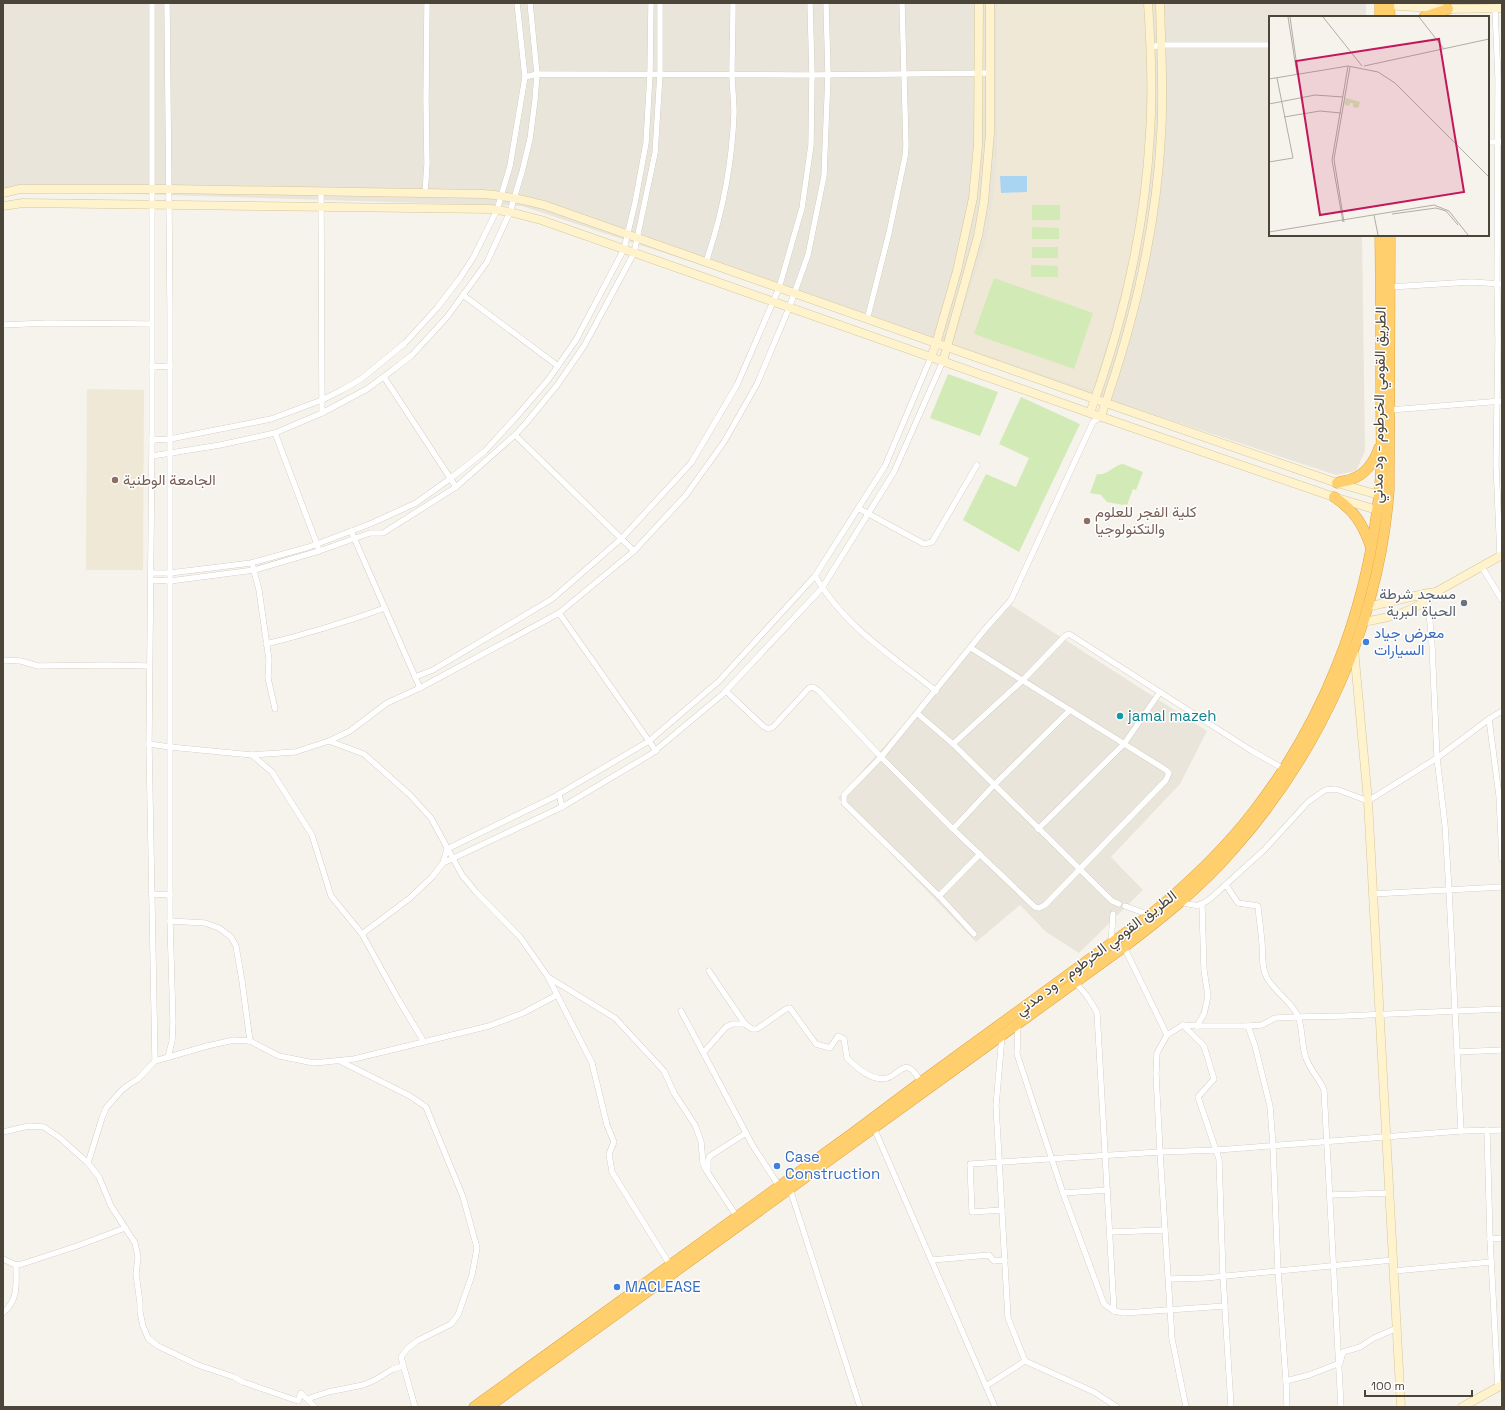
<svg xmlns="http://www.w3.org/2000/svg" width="1505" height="1410" viewBox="0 0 1505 1410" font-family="'Space Grotesk',Vazirmatn,sans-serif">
<rect width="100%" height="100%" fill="#f6f3ec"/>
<g fill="#eae5da">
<path d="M3,3H1366V17H1270V235H1362L1365,451L1356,471L1336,475L522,206L3,190Z"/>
<path d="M1011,605L1207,731L1180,784L1111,857L1143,890L1079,953L1046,932L1020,905L976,942L838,798Z"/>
</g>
<g fill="#efe8d6">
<path d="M997,3H1145L1147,49L1145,164L1135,243L1093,391L953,344L988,233L992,207L997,155Z"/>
<path d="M87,389L144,390L143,570H86Z"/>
</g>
<g fill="#d2eab5">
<rect x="1032" y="205" width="28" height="15"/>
<path d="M1032,227L1059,228V239H1032Z"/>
<rect x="1032" y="247" width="26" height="11"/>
<path d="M1031,265L1058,266V277H1031Z"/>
<path d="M994,278L1093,313L1074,369L974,334Z"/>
<path d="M948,374L998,392L980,436L930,418Z"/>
<path d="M1021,397L1080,424L1019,552L963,520L986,474L1016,487L1029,458L999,444Z"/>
<path d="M1123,464L1143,472L1136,490L1133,489L1127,505L1124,504L1123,505L1107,502L1101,495L1090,493L1097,474C1108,476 1113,465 1123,464Z"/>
</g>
<path fill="#a9d4f2" d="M1000,176H1027V192L1001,193Z"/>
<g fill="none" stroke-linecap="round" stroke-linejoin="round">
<defs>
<g id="street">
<path d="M152,3V440L149,744L155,1061"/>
<path d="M167,3L170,308V921L173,1023L172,1041L168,1057"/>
<path d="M1495,8L1498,79L1497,284L1498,341L1496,464L1500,556"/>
<path d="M1151,47L1161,45H1270"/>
<path d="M525,77L537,74L812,75L990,73"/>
<path d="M1488,142H1502"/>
<path d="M321,192L322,413"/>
<path d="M425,193L427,164L426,99L427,3"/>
<path d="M706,262C722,215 732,164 734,113C734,100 732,86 732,73C732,50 733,26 733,3"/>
<path d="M1390,287L1471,282L1502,284"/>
<path d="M463,295L558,366"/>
<path d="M867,320L889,233L905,157L906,146L902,3"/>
<path d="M3,325L47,323L151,324"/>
<path d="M152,367L170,366"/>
<path d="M384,377L456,487"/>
<path d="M1390,410L1502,401"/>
<path d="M275,433L318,547"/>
<path d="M515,435L634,551"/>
<path d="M152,440L170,439L271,419L322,400L342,390L361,379L405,343L437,308L460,278L473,258L497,210L510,166L525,77L517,3"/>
<path d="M152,456L220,445L275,433L322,413L367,389L394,369L412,355L447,317L487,262L510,212L522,172L530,139L535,100L537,74L530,3"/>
<path d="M858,508L924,544L932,542L977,465"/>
<path d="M351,531L420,688"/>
<path d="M253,567L259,590L269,660L268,678L275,709"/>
<path d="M1482,567L1502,600"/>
<path d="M151,573H170L251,563L309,547L370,524L416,503L451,478L485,451L517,416L548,380L576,340L624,249L635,203L646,143L650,74L651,3"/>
<path d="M815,576C845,627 891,655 936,691"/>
<path d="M151,580L170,581L254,570L319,551L370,533H383L456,487L515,435L526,423L558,384L584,346L634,253L655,153L660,74V3"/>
<path d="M1428,600L1432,645L1437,758L1445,825L1449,890L1461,1131"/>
<path d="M559,613L656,751"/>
<path d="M266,644C307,634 346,622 385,608"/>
<path d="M3,660L21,661L38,666L108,665L149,666"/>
<path d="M415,677L433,670L552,599L622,538L691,463L737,385L779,288L802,208L811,145L812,75L810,3"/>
<path d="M726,691L763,726L768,729L773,727L809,688L813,687L819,691L881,757L953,829L1035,907L1039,908L1045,905L1166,780L1169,773L1166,770L971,648"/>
<path d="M918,714L953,744L1112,901L1119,904"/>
<path d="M1489,719L1499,796L1502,859"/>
<path d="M329,741L364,754L410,795L431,818L462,875L476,892L520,937L548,977L615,1018L664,1071L674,1093L695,1125L701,1141L703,1164L706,1170L737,1217"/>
<path d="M149,744L170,747L252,755L295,752L329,741L350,731L387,703L420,688L559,613L634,551L686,495L724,442L757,384L789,308L808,255L824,176L828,74L826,3"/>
<path d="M953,744L1023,680L1065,636L1069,634L1252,751L1284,769"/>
<path d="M252,755L272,772L312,835L331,896L362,934L398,999L424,1042"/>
<path d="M559,794L562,807"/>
<path d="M953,829L994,785L1070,710"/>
<path d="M1038,829L1124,744L1160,692"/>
<path d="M443,863L562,807L651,754L724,693L822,588L894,472L943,361"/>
<path d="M1226,885L1238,903L1258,906C1259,919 1261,930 1262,943C1263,954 1261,967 1267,978C1275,992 1291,1001 1298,1016C1303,1029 1301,1045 1306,1058C1310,1070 1319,1078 1324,1090L1341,1407"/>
<path d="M151,894L170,895"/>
<path d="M1372,894L1502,887"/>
<path d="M939,896L980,854"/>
<path d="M1180,902C1195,906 1198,908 1211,898L1264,850L1308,802L1325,790L1336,789L1368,801L1437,758L1489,719L1502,711"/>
<path d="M1125,906L1150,915"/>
<path d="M170,921L205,923L219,928L231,937L236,946L242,981L250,1041"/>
<path d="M362,934L410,898L432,877L443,863L447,849L554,797L649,741L719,681L815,576L885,466L931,357"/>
<path d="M974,934L939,896L844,803V795L881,757L986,628L1011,600L1093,422L1101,416"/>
<path d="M1111,943L1113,914"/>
<path d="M1124,947L1167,1035L1157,1053L1156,1074L1160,1152L1172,1339L1186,1407"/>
<path d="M709,971L745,1024L752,1029H757L786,1009L790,1008L816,1044L830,1048L838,1036L844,1039L847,1058C856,1067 872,1082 887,1078C894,1077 902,1065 909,1068C914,1070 918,1078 921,1082"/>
<path d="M548,977L592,1063L607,1125L614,1142L609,1154L612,1172L670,1265"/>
<path d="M1075,982L1087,996L1097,1012L1114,1311"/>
<path d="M681,1011L753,1146L779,1186"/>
<path d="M1018,1024L1017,1054L1063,1193L1104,1304L1114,1311L1124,1313L1225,1306"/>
<path d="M1183,1025L1204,1046L1214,1079L1198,1097L1219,1159L1223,1276L1231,1407"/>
<path d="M1197,1026L1204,1014L1208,996L1204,970L1202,905"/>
<path d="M1248,1026L1255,1046L1270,1106L1273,1146L1278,1271L1286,1381L1287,1407"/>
<path d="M1167,1035L1183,1025L1197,1026H1248L1262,1025L1275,1018L1298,1017L1345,1016L1502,1009"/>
<path d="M1002,1036L996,1106L1008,1318L1025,1361"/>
<path d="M704,1052L726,1027L732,1024H745"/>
<path d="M1457,1052L1502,1050"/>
<path d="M340,1061L410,1096L426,1107L463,1197L477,1248L472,1275L458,1315L451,1324L417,1341L407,1349L401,1357L415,1407"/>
<path d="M874,1128L995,1407"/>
<path d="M1487,1130L1490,1239L1498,1388"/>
<path d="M3,1132L29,1126L44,1127L60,1138L88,1163L99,1177L111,1206L135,1243L138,1257L136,1274L140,1303V1312L143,1326L148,1338L158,1346L198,1365L234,1377L243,1382L298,1401L301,1393L315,1407"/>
<path d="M88,1163L102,1118L106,1108L121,1091L128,1085L138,1079L155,1061L207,1046L234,1040L250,1041L279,1056L314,1063L354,1059L489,1026L523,1013L557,995"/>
<path d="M708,1170V1160L710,1156L746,1133"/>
<path d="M790,1189L860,1407"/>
<path d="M1063,1193L1108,1190"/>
<path d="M1330,1195L1390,1193"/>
<path d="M1002,1210L972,1212L970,1164L1160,1152L1217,1150L1461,1131L1502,1130"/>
<path d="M1110,1232L1165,1230"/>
<path d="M1490,1239L1502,1238"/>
<path d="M3,1259L16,1265L22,1264L77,1246L125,1228"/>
<path d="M932,1260L989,1255L994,1261L1005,1260"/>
<path d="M1394,1271L1491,1262"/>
<path d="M1169,1279L1205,1278L1393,1260"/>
<path d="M3,1313C19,1299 16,1284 16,1265"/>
<path d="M1286,1381L1309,1375L1340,1363L1343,1352L1360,1347L1374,1338L1397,1328"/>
<path d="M986,1386L1025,1361L1094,1392L1117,1407"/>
<path d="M307,1399L328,1392L363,1385L375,1380L393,1369L403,1366"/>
</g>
<g id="secondary">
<path d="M1384,5L1448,9L1502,8"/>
<path d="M3,193L20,189H169L483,194C504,195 523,200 544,205L1106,403L1337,483L1379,495"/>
<path d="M3,206L23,203L490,209L510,212L541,220L1090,413L1334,497L1377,510"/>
<path d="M931,357L936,344L957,271L973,198L978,145L979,3"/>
<path d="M943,361L978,236L984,202L990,133V3"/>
<path d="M1090,413C1123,323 1145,229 1150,133C1153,90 1151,46 1148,3"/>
<path d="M1101,416C1133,326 1156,232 1161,136C1164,92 1161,47 1160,3"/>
<path d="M1367,607L1428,593L1436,592"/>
<path d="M1363,622C1391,617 1414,613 1436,592L1502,555"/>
<path d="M1354,649L1368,801L1401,1407"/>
<path d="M1462,1407L1502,1385"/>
</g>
<g id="highway">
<path d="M1380,3V17"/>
<path d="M1389,3L1390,17"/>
<path d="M1424,17L1448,9"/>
<path d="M1337,483C1342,481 1347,481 1352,479C1366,474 1374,462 1379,448"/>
<path d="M1334,497C1355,511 1362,523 1371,547"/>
<path d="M474,1407L857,1130L921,1082L1150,915C1188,884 1224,850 1254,811C1323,722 1365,615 1378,503C1383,468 1381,432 1381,397C1381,343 1381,289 1380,235"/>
<path d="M488,1407L1124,947C1162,918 1200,888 1232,851C1320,752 1379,624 1389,490L1390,235"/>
</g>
</defs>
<use href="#street" stroke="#c2bbae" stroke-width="6"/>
<use href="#secondary" stroke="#d6c79b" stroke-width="9"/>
<use href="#highway" stroke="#e0a43c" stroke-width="11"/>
<use href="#street" stroke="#fff" stroke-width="5.5"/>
<use href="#secondary" stroke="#fff3cd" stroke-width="8"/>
<use href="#highway" stroke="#ffcf6e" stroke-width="10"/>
</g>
<g fill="#8d6e63" stroke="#fff" stroke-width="1.5">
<circle cx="115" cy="480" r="4"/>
<circle cx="1087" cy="521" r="4"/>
</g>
<circle fill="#6b7280" stroke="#fff" stroke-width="1.5" cx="1464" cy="603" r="4"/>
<g fill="#3f7fe0" stroke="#fff" stroke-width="1.5">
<circle cx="1366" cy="642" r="4"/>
<circle cx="777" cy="1166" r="4"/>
<circle cx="617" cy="1287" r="4"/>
</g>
<circle fill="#0f9aa8" stroke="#fff" stroke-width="1.5" cx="1120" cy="716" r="4"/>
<g text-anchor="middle" stroke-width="3" stroke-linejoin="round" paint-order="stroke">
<g font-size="15" fill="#4b4439" stroke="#fff">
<text transform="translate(1379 405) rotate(-89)" y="5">الطريق القومي الخرطوم - ود مدني</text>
<text transform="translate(1096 953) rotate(-37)" y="5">الطريق القومي الخرطوم - ود مدني</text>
</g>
<g font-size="15" fill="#785e54" stroke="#fff" text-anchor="start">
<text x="123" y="485">الجامعة الوطنية</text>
<text x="1095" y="517">كلية الفجر للعلوم<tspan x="1095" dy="17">والتكنولوجيا</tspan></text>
</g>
<g font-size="15" fill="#5b616d" stroke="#fff" text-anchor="end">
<text x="1456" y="599">مسجد شرطة<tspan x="1456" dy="17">الحياة البرية</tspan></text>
</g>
<g font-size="15" fill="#366cbe" stroke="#fff" text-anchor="start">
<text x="1374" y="638">معرض جياد<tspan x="1374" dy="17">السيارات</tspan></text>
<text x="785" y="1162">Case<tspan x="785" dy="17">Construction</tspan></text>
<text x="625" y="1292">MACLEASE</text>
</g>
<g font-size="15" fill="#0d838f" stroke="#fff" text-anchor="start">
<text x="1128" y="721">jamal mazeh</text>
</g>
</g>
<g transform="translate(1269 16)">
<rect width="220" height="220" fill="#f6f3ec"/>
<path d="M77,82L91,86L89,92L84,91V87H81L80,90L75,88Z" fill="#d2eab5"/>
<path fill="none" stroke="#b2ada4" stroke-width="1" d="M19,1L28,58M21,1L29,58M54,1L93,50M150,1L175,33M95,50L220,23M0,63L79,50L109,56L126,67L220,161M0,88L46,79L74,81M15,101L51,95L72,97M0,146L24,142L8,62M123,198L167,192L177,195L189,209M105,199L109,219M74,206L63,144L79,50M75,206L65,143L81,51M0,216L165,189L180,195L199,219"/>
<path fill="#c2185b" fill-opacity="0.15" stroke="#c2185b" stroke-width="2" d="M170,23L195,176L51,199L27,45Z"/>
<rect width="220" height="220" fill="none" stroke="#4b4439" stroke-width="2"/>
</g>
<rect width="1505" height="1410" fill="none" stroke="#4b4439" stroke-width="8"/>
<path d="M1365 1390v6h107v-6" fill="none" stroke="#4b4439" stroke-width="2"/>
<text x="1371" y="1390" font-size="12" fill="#4b4439" stroke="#ffffff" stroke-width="3" paint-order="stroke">100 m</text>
</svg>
